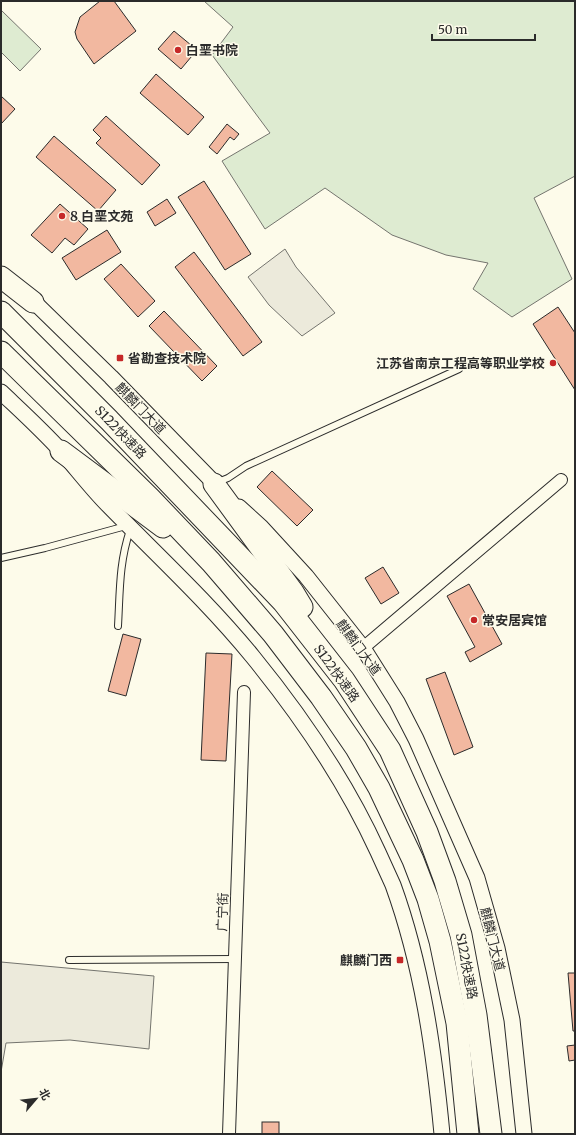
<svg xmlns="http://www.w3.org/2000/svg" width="576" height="1135" viewBox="0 0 576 1135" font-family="Merriweather,'Noto Sans SC',serif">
<rect width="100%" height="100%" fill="#fdfbea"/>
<g fill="#deebd1" stroke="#74746e">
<path d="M204,1H575V176L534,198L572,279L512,317L473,289L488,263L446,255L392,235L325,188L265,229L222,161L270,133L212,55L233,27Z"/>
<path d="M1,10L41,49L20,71L1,52Z"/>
</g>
<g fill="#eceadb" stroke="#74746e">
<path d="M285,249L296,267L335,313L302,336L269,305L248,277Z"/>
<path d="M1,962L154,976L149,1049L70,1040L6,1043L1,1072Z"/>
</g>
<g fill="#f2b8a0" stroke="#2b2b2b">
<path d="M100,1H114L136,31L94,64L77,39L75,32L80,17Z"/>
<path d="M174,31L197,50L181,69L158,49Z"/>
<path d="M156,74L204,117L188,135L140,93Z"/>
<path d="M1,96L15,109L1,124Z"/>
<path d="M106,116L160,165L142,185L96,143L101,138L93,130Z"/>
<path d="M227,124L239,134L234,140L230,137L217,154L209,147Z"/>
<path d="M54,136L116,190L98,211L36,157Z"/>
<path d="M204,181L251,254L225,270L178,197Z"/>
<path d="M167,199L176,213L155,226L147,212Z"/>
<path d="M60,204L88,229L74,245L65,238L52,253L31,235Z"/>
<path d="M107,230L121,252L76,280L62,258Z"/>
<path d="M194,252L262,342L243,356L175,267Z"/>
<path d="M121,264L155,301L138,317L104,279Z"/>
<path d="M558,307L575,333V390L533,324Z"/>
<path d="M164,311L217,366L202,381L149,326Z"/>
<path d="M272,471L313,510L297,526L257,487Z"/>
<path d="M383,567L399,593L381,604L365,578Z"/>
<path d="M469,584L502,644L470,662L465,652L475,647L447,596Z"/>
<path d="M123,634L141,639L126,696L108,691Z"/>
<path d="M206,653L232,654L226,761L201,760Z"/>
<path d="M445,672L473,747L454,755L426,679Z"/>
<path d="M568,973H575V1031H573Z"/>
<path d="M575,1045V1060L569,1061L567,1046Z"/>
<rect x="262" y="1122" width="17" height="12"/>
</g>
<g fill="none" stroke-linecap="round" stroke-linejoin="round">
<defs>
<g id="service">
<path d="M218,482L228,478L246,466L459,369"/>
<path d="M1,558L45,548L126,526"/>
<path d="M118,626C120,591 119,563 130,530"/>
<path d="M69,960L235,959"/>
</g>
<g id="minor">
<path d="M363,648L561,480"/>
<path d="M229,1134L244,692"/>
</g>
<g id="tertiary">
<path d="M27,295L111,377L222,491"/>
<path d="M1,392C21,411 42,430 61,451C77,469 91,488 108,505C157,555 209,603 253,657C302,717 346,782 378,852C383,863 388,874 393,885C422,965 434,1050 442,1134"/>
<path d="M239,507L261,527L306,576L363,648L397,702L416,739L477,878L497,948L512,1020L524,1134"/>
</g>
<g id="trunk">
<path d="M1,277L33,302"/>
<path d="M1,312L109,420L283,602L344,680L390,750L427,832L445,881L461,935L476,1015L491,1134"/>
<path d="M1,352L150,498L211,562L273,634L321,697L356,748L379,788L413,860L428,899L440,941L457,1023L468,1134"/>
<path d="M61,451L163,527"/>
<path d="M214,484L293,592L302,607"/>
</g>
</defs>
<use href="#service" stroke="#2b2b2b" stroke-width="8"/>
<use href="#minor" stroke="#2b2b2b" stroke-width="14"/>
<use href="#tertiary" stroke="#2b2b2b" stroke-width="17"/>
<use href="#trunk" stroke="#2b2b2b" stroke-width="23"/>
<use href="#service" stroke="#fdfbea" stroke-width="6"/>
<use href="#minor" stroke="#fdfbea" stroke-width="12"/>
<use href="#tertiary" stroke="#fdfbea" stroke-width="15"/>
<use href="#trunk" stroke="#fdfbea" stroke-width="21"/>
</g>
<g fill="#c62828" stroke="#fdfbea" stroke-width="1.5">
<circle cx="178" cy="50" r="4"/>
<circle cx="62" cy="216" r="4"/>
<rect x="116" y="354" width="8" height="8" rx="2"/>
<circle cx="553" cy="363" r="4"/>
<circle cx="474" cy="620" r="4"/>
<rect x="396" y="956" width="8" height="8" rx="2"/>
</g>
<g text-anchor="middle" stroke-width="3" stroke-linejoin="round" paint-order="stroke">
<g font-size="13" font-weight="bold" fill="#2b2b2b" stroke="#fdfbea" text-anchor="start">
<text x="186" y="55">白垩书院</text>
<text x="70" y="221">8 白垩文苑</text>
<text x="128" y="363">省勘查技术院</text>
<text x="545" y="368" text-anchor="end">江苏省南京工程高等职业学校</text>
<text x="482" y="625">常安居宾馆</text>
<text x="392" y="965" text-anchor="end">麒麟门西</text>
</g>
<g font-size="13" fill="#2b2b2b" stroke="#fdfbea">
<text transform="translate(141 408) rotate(46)" y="5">麒麟门大道</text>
<text transform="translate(121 432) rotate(46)" y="5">S122快速路</text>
<text transform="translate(359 647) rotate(54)" y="5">麒麟门大道</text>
<text transform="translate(337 673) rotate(54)" y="5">S122快速路</text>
<text transform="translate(222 912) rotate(-88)" y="5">广宁街</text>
<text transform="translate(493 939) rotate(76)" y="5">麒麟门大道</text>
<text transform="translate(467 966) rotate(79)" y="5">S122快速路</text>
</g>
</g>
<rect width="576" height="1135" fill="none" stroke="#2b2b2b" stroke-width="4"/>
<g transform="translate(36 1099) rotate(62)" stroke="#fdfbea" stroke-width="3" paint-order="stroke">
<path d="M0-3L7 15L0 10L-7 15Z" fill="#2b2b2b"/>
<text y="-6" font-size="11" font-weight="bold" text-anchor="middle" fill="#2b2b2b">北</text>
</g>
<path d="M432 34v6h103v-6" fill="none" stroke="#2b2b2b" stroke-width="2"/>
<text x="438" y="34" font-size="12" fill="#2b2b2b" stroke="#fdfbea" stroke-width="3" paint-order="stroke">50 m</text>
</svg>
